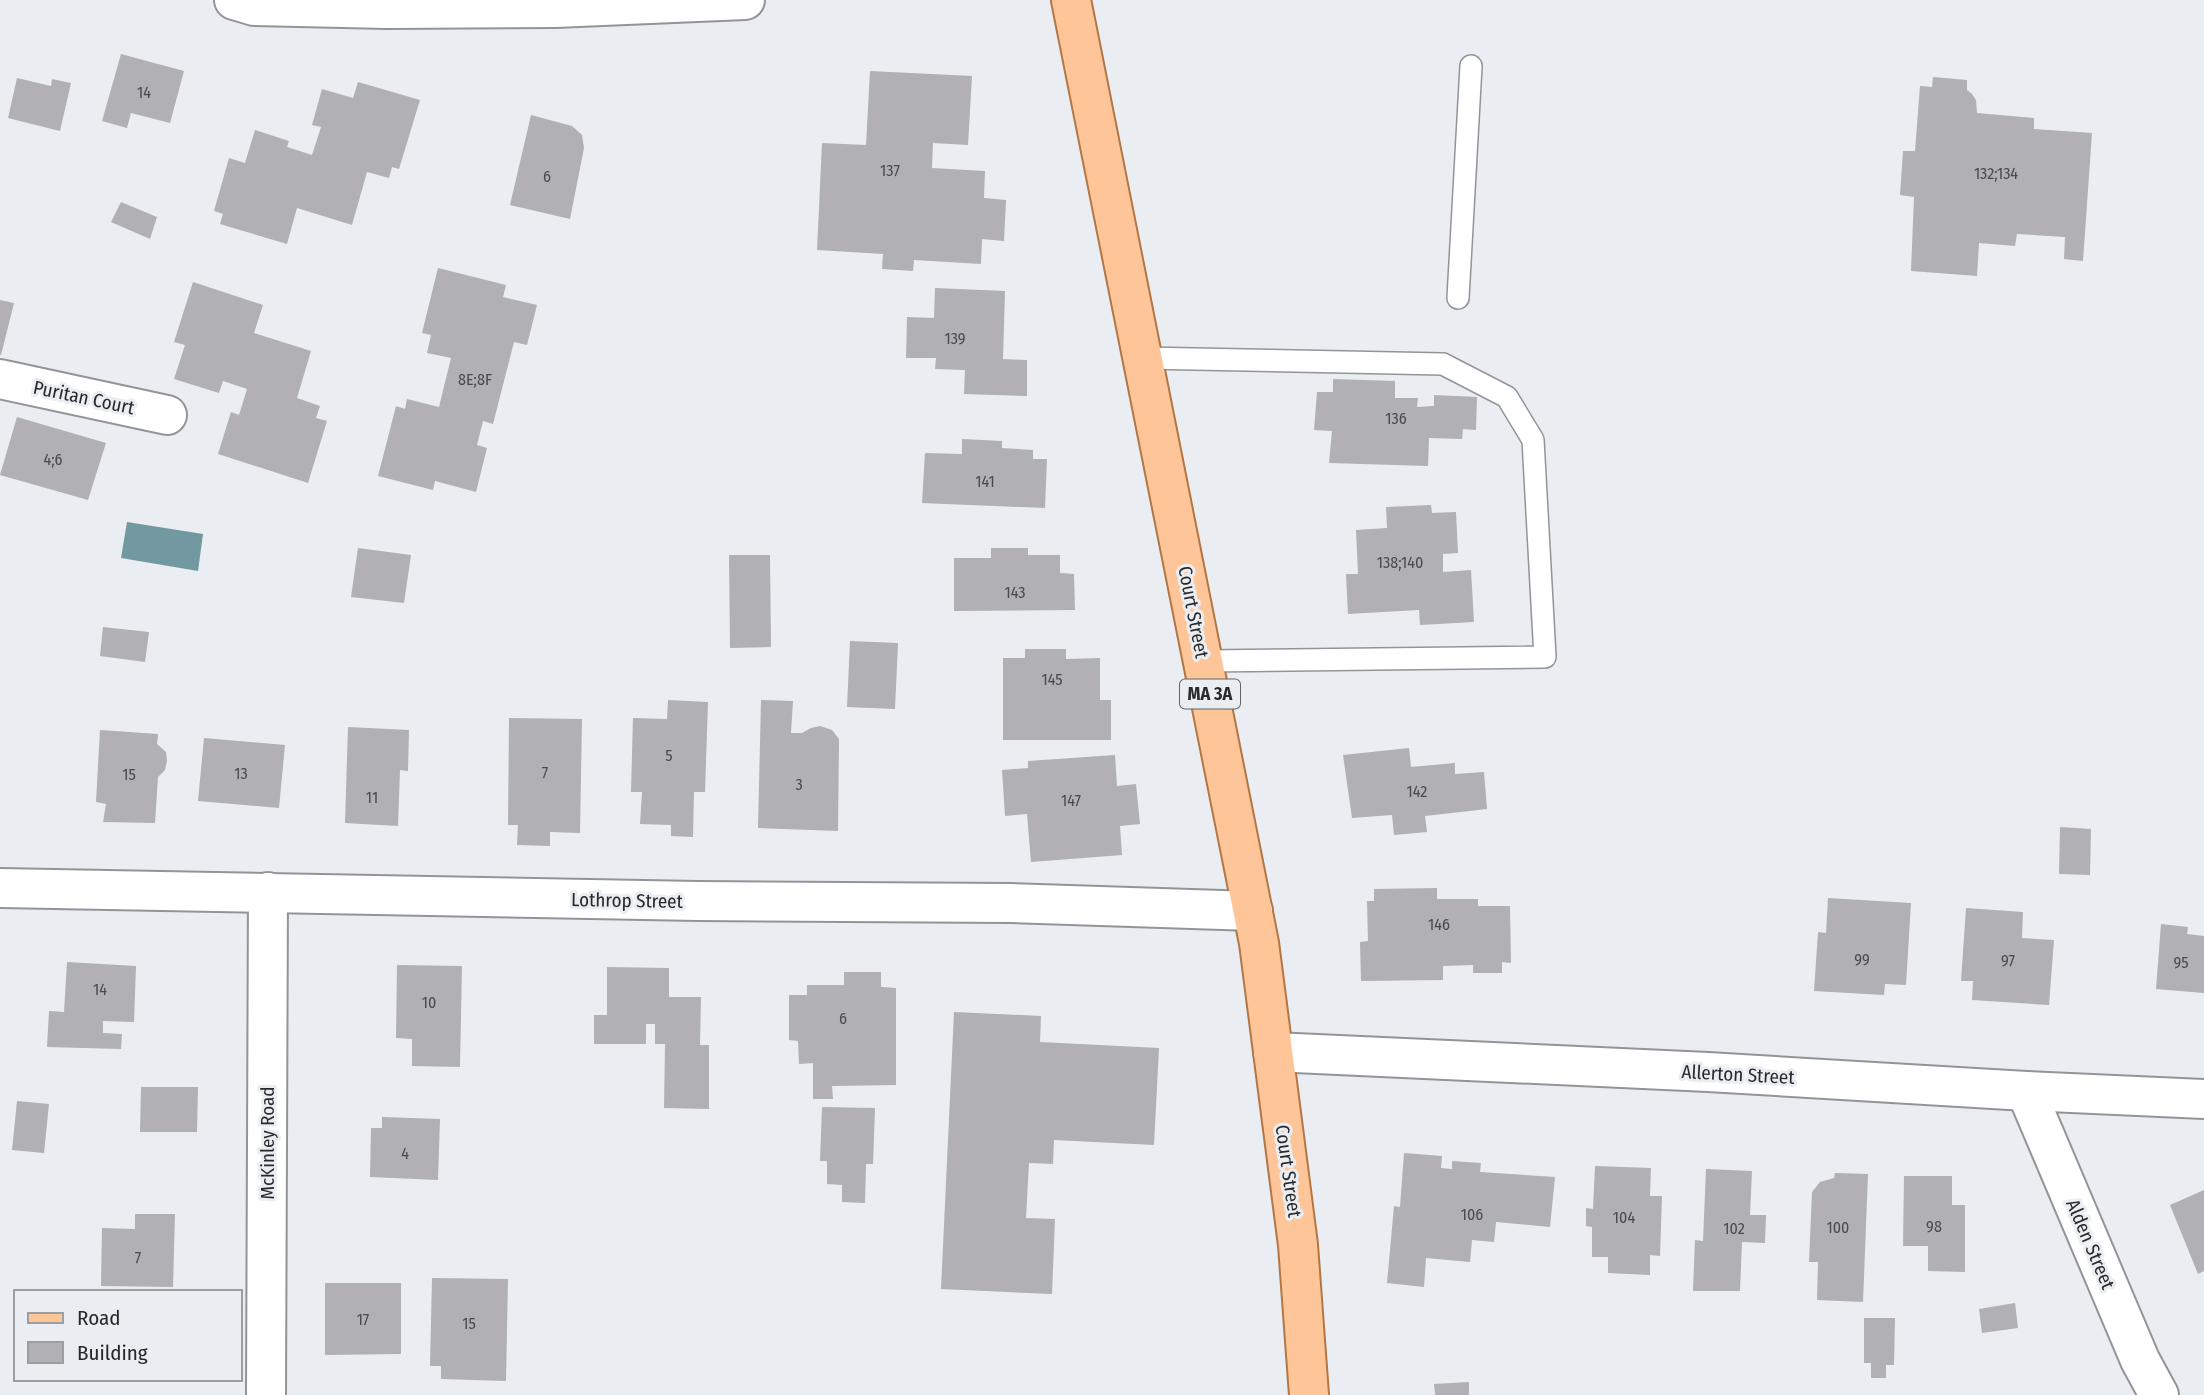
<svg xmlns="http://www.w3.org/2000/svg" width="2204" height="1395" viewBox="0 0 2204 1395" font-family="'Fira Sans Condensed',sans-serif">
<rect width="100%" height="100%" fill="#eaedf1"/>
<path fill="#72999f" d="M127,522L203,534L198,571L121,558Z"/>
<g fill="#b0b0b5">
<path d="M121,54L184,71L170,123L131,113L127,128L102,121Z"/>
<path d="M870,71L972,76L968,145L933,143L932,168L985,171L984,198L1006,200L1004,241L982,239L981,264L914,260L913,271L882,269L883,254L817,250L822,143L866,145Z"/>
<path d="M1933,77L1967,80V90L1972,94L1976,100L1977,113L2034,118V129L2092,133L2083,261L2064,259L2065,237L2017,234L2015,246L1979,243L1977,276L1911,271L1914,197L1900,195L1903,151H1915L1920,86L1932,87Z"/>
<path d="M17,78L51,86L52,79L71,83L60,131L8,118Z"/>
<path d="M358,82L420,100L399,169L392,167L389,178L367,172L352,225L297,208L287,244L220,224L223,214L214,211L229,158L245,163L255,130L289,141L287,147L312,155L321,127L312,125L322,89L353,98Z"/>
<path d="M531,115L572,126L582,135L584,148L570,219L510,205Z"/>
<path d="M121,202L157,217L150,239L111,222Z"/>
<path d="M438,268L506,285L503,297L537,305L527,345L514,342L493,424L483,421L477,445L487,448L476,492L435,481L433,490L378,476L396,406L405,409L407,399L439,407L451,358L427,353L431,335L422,333Z"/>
<path d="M193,282L263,305L254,333L311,351L297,398L320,406L316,418L327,421L308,483L218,454L231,412L239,415L247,389L223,381L219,393L174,379L185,345L174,342Z"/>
<path d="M935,288L1005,291L1003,359L1027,360V396L964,394L965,370L935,369L936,358H906L907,317L934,318Z"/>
<path d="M0,300L14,303L1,355H0Z"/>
<path d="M1333,379L1395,381V398H1418L1417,407L1434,406V395L1477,397L1476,430L1463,429L1462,439L1429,438L1428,466L1329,463L1332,431L1314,430L1317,392H1333Z"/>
<path d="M17,417L106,443L88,500L0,475Z"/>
<path d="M962,439L1002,441V448L1033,450V459H1047L1045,508L922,503L925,453L962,454Z"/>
<path d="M1431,505L1432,513L1456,512L1458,553L1443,554V572L1471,570L1474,622L1420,625L1419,610L1348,614L1346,574H1358L1356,530L1387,528L1386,507Z"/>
<path d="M358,548L411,555L404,603L351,597Z"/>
<path d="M991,548H1028V555H1060V573L1074,574L1075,610L954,611V558H991Z"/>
<path d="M729,555H770L771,647L730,648Z"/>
<path d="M103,627L149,632L145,662L100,656Z"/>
<path d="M850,641L898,643L895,709L847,707Z"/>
<path d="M1025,649H1066V659L1100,658V700H1111V740H1003V658H1025Z"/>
<path d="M668,700L708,702L705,792H694L693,837L671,836V825L640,824L642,792H631L633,718L667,719Z"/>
<path d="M761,700L793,701L791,733H802L811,728L820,726L832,730L839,739L838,831L758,828Z"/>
<path d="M509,718L582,719L580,833L550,832V846L517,845L518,825H508Z"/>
<path d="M348,727L409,730L408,771L400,770L398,826L345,823Z"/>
<path d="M100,730L158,734L157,744L166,752L167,761L165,770L158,777L155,823L103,822L106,804L96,802Z"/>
<path d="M204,738L285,745L279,808L198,801Z"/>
<path d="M1409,748L1411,767L1455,763V774L1484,772L1487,809L1425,816L1427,832L1394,835L1392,815L1352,818L1343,755Z"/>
<path d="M1115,755L1117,786L1136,784L1140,824L1120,826L1122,855L1031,862L1027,814L1005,816L1002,770L1028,768V761Z"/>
<path d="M2060,827L2091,829L2090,875L2059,874Z"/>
<path d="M1437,888V899H1478V906H1510L1511,963L1502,962V973H1473V965L1443,966V980L1361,981L1360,942L1368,941L1367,901H1374V889Z"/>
<path d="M1828,898L1911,903L1906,985L1885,984L1884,995L1814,991L1818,932L1826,933Z"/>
<path d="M1966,908L2023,912L2022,938L2054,940L2049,1005L1972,1000L1973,981H1961Z"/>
<path d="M2161,924L2188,927L2187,934L2204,936V993L2156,989Z"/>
<path d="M67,962L136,966L134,1022L103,1021V1033L122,1034L121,1049L47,1047L49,1011L64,1012Z"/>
<path d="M397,965L462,966L460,1067L412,1066V1039L396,1038Z"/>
<path d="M607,967L669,968V997H701L700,1045H709V1109L664,1108L665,1044H655V1024H646V1044H594V1015H607Z"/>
<path d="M844,972H881V987L896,988V1085L832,1086L833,1099H813V1063L799,1064L798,1041L789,1040V995H807V985H844Z"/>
<path d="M954,1012L1041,1016L1040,1042L1159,1048L1154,1145L1054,1140L1053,1164L1029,1163L1026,1218L1055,1219L1052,1294L941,1289Z"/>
<path d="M141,1087H198L197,1132H140Z"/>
<path d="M17,1101L49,1104L44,1153L12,1150Z"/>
<path d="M822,1107L875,1108L873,1164H866L865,1203L842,1202V1185L827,1184V1161H820Z"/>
<path d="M382,1117L440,1119L438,1180L370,1177L371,1128H382Z"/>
<path d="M1404,1153L1442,1156L1441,1168L1452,1169V1161L1481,1163L1480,1172L1555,1177L1550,1227L1496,1222L1494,1242L1472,1240L1470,1262L1426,1258L1424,1287L1387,1283L1394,1206L1400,1207Z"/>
<path d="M1595,1166L1651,1168L1650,1196H1662L1660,1256L1650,1255V1275L1608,1273V1257H1592V1227L1586,1226V1208L1593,1209Z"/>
<path d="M1706,1169L1752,1171L1750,1215H1766L1765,1243L1742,1242L1740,1291H1693L1695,1240L1703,1241Z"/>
<path d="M1835,1173L1868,1174L1863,1302L1817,1300L1818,1262H1809L1812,1192L1820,1182L1834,1178Z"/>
<path d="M1904,1176H1952V1205H1965V1272L1928,1271V1246H1903Z"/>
<path d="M2204,1190V1271L2198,1274L2170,1205Z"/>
<path d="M135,1214H175L173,1287L101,1286L102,1228L135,1229Z"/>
<path d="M432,1278L508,1279L506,1381L441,1379V1366H430Z"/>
<path d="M325,1283H401V1354L325,1355Z"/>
<path d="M2015,1303L2018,1328L1982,1333L1979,1309Z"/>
<path d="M1864,1318H1895L1894,1365H1886V1378H1871V1363H1864Z"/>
<path d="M1469,1382V1395H1435L1434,1384Z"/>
</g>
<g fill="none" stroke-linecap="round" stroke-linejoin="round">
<defs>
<g id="lane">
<path d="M1458,298L1471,66"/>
<path d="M1143,358L1443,364L1507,397L1533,440L1545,657L1204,661"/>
</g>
<g id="street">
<path d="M234,0L254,6L387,9L555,8L745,0"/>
<path d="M0,379L167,415"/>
<path d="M0,888L698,901L1011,903L1253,911"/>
<path d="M1273,1052L1708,1072L2026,1091L2204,1099"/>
<path d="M2026,1091L2140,1360L2159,1395"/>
<path d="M266,1395L268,892"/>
</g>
<path id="primary" d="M1071,0L1259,943L1298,1245L1309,1395"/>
</defs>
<use href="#lane" stroke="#929598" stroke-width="24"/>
<use href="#street" stroke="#929598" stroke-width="42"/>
<use href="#primary" stroke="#b37645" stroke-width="42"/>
<use href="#lane" stroke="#fff" stroke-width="21"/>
<use href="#street" stroke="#fff" stroke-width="38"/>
<use href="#primary" stroke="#fec698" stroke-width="38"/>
</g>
<g text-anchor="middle" stroke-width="6" stroke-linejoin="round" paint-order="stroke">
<g font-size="16" fill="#4a4b4e">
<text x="144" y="98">14</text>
<text x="890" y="176">137</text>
<text x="1996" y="179">132;134</text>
<text x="547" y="182">6</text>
<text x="955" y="344">139</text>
<text x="475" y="385">8E;8F</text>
<text x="1396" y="424">136</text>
<text x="53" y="465">4;6</text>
<text x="985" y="487">141</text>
<text x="1400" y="568">138;140</text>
<text x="1015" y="598">143</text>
<text x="1052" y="685">145</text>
<text x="669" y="761">5</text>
<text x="545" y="778">7</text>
<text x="241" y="779">13</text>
<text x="129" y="780">15</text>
<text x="799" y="790">3</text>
<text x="1417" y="797">142</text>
<text x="372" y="803">11</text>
<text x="1071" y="806">147</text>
<text x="1439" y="930">146</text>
<text x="1862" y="965">99</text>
<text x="2008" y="966">97</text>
<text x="2181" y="968">95</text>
<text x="100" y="995">14</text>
<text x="429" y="1008">10</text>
<text x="843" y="1024">6</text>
<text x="405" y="1159">4</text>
<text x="1472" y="1220">106</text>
<text x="1624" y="1223">104</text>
<text x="1934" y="1232">98</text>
<text x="1838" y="1233">100</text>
<text x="1734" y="1234">102</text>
<text x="138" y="1263">7</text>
<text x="363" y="1325">17</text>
<text x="469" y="1329">15</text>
</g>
<rect fill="#eaedf1" stroke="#626466" stroke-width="2" x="1180" y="679.5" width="60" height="29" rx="5"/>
<g font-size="18" font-weight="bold" fill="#28292b">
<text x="1210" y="700">MA 3A</text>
</g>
<g font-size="19" fill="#28292b" stroke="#eaedf1">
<text transform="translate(84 397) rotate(12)" y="7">Puritan Court</text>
<text transform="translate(1194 612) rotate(79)" y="7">Court Street</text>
<text transform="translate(627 900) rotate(1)" y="7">Lothrop Street</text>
<text transform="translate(1738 1074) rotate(3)" y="7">Allerton Street</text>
<text transform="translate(267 1143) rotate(-90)" y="7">McKinley Road</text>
<text transform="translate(1289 1171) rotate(82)" y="7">Court Street</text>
<text transform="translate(2091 1244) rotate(67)" y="7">Alden Street</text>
</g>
</g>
<rect x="14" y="1290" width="228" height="91" fill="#eaedf1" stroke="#9c9fa2" stroke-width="2"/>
<rect x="28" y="1313" width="35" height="10" fill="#fec698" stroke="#9c9fa2" stroke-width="2"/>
<text x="77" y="1325" font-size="21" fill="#28292b">Road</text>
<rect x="28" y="1342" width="35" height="21" fill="#b0b0b5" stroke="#9c9fa2" stroke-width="2"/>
<text x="77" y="1360" font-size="21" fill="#28292b">Building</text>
</svg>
